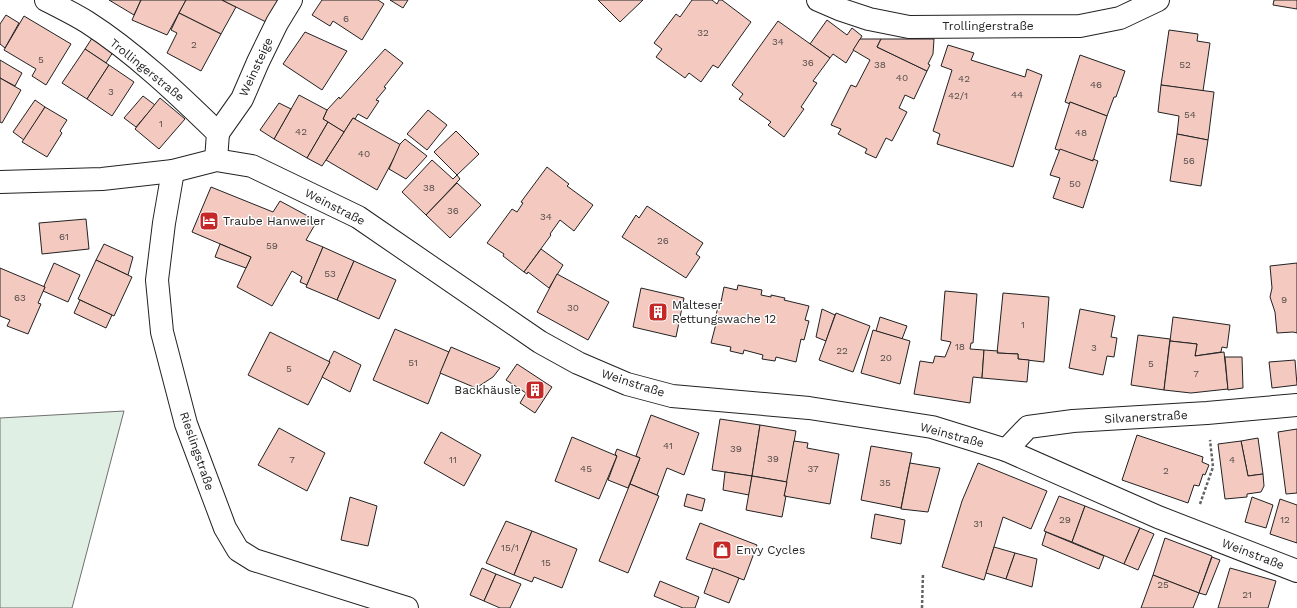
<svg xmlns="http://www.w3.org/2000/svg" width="1297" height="608" viewBox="0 0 1297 608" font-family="'Work Sans',sans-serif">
<rect width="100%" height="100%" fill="#fff"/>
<path fill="#e0efe3" stroke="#6f6f6f" d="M124,411L72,608H0V418Z"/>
<g fill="#f3c9c0" stroke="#222">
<path d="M109,0H141L134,15Z"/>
<path d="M141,0H186L167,35L132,20Z"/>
<path d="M186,0H222L236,7L221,34L179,13Z"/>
<path d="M222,0H280L268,23Z"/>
<path d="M322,0H378L384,4L362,40L333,21L330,26L312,15Z"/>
<path d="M390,0H408L403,8Z"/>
<path d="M598,0H643L620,22Z"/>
<path d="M692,0H712L717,4L719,0H722L751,22L718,68L713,65L701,82L689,73L685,78L656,57L662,49L654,43L676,14L680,17Z"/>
<path d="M1274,0H1297V9L1273,5Z"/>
<path d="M179,13L221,34L201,71L167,53L177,33L171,30Z"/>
<path d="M6,15L19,23L5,48L0,44V24Z"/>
<path d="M24,16L71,44L46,85L32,76L36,69L4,50Z"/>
<path d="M827,20L847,35L852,28L862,36L846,63L833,54L830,58L810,44Z"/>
<path d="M778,21L830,58L813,81L817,83L801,107L804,109L784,137L768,125L771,122L739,99L743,94L732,85Z"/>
<path d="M1169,30L1198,34L1197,41L1210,43L1203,91L1161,85Z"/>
<path d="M305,32L347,51L322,90L283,64Z"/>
<path d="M94,35L115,49L106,63L85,49Z"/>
<path d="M860,39H881L877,47L927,71L914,99L905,95L899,108L907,112L892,141L886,138L876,158L865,153L867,149L838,134L841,129L831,125L851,85L856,87L870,60L853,50Z"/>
<path d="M881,39H934L933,54L928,64L930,65L927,71L877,47Z"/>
<path d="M948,45L974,53L971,60L1025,77L1027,69L1042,75L1013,167L937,144L940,134L933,131L952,70L941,66Z"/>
<path d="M85,49L109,65L87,99L62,83Z"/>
<path d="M385,49L403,63L384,87L386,88L376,100L379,101L367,119L358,114L355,119L353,118L344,132L323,119L327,110L339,97L340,99Z"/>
<path d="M1080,55L1125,71L1116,97H1114L1107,116L1070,102V104L1065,102Z"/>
<path d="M0,60L22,73L15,86L0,78Z"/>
<path d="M109,65L134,82L112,116L87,99Z"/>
<path d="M0,78L21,90L2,123L0,122Z"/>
<path d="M1161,85L1214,92L1208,140L1177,134L1179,116L1158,112Z"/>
<path d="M299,95L327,110L323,119L328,122L307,158L274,139Z"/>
<path d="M143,96L155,105L136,127L124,118Z"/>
<path d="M160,98L185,119L159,149L135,129Z"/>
<path d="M35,100L45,107L24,140L13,132Z"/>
<path d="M1070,102L1107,116L1093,161L1055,149Z"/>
<path d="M279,103L291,109L274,139L260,130Z"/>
<path d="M45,107L67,120L60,131L62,133L47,157L22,142Z"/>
<path d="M428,110L447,125L427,150L407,134Z"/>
<path d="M353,118L401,145L377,190L326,160Z"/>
<path d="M328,122L344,132L322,166L307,158Z"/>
<path d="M456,131L479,154L457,175L434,152Z"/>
<path d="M1177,134L1208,140L1201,186L1170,181Z"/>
<path d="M405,139L427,156L406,179L389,169L400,144Z"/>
<path d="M1060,149L1093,161V159L1098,161L1083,208L1053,198L1060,178L1050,175Z"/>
<path d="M432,160L453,179L457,175L460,179L426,215L402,192Z"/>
<path d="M547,167L569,184L567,186L593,205L574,231L560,220L550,234L551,235L524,272L503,256L504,254L487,243L512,209L517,212L523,203L521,202Z"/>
<path d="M457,183L481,205L450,238L426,215Z"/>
<path d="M211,187L273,212L280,201L317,221L306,240L323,247L307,285L300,282L302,277L292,271L272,306L237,287L251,257L192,232Z"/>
<path d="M647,206L703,243L696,254L700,257L686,278L622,237L636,215L639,218Z"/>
<path d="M86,219L89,249L42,254L39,223Z"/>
<path d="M104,244L133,257L128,275L96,260Z"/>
<path d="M220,244L251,257L246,268L215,257Z"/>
<path d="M323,247L354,261L337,300L306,287Z"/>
<path d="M541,249L563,265L549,288L528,272L527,274L524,272Z"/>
<path d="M96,260L132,277L114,316L78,299Z"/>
<path d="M354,261L396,280L379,319L337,300Z"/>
<path d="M54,263L80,275L68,302L43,291L45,287L44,286Z"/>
<path d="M1297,263V333L1293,332L1277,333L1275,312L1270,297L1272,288L1270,266Z"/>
<path d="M0,268L45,287L38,303L41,304L28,334L7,326L10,320L0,316Z"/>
<path d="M557,274L609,302L588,340L537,312Z"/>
<path d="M738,285L762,290L761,295L771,297V295L785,298L784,300L809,306L805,320L809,321L804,340L801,339L796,362L776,357L775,361L762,359L763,355L744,350L743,354L730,351L731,347L711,343L717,320L715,319L718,307H720L724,287L737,290Z"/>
<path d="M641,288L684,298L676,337L633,327Z"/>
<path d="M945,291L977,294L973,343H971L970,349L984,350L982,378L973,377L970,403L914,394L920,361L933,363L935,356L945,357L951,342L941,340Z"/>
<path d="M1003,293L1049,297L1044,362L1018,359V354L997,353Z"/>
<path d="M80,300L112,315L106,328L74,313Z"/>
<path d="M822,309L835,315L826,341L816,337Z"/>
<path d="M1080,309L1115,316L1111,337L1117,338L1114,357L1107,356L1103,375L1069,368Z"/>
<path d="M836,313L870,326L853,372L819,360Z"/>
<path d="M880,317L907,326L902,339L876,331Z"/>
<path d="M1173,317L1230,325L1227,348L1222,347L1221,352L1195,356L1197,344L1170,341Z"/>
<path d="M395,329L449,352L428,404L373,380Z"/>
<path d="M873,330L910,341L900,384L861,373Z"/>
<path d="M270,332L330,362L308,405L248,375Z"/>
<path d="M1138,335L1170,339L1164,390L1131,385Z"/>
<path d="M1170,341L1197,344L1195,356L1224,352L1228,389L1191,393L1164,390Z"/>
<path d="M451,347L500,368L493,377L476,388L440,373Z"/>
<path d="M984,350L998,351L997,353L1018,354V359L1029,360L1027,382L982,378Z"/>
<path d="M334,351L361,365L350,392L322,377L330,362L329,361Z"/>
<path d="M1225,357H1242L1243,388L1228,390Z"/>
<path d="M1295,360L1297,385L1272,388L1269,362Z"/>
<path d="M517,364L552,387L535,413L520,403L526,393L506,380Z"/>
<path d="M651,415L699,433L684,475L667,468L657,495L630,484L640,458L636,456Z"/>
<path d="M720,419L760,425L752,476L712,470Z"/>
<path d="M760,425L796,431L787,482L752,476Z"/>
<path d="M279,428L325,453L307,491L258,465Z"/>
<path d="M1297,429V493L1286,494L1278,432Z"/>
<path d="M441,432L481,455L464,486L424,463Z"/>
<path d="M1137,435L1203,457L1202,462L1209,465L1205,475L1203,474L1199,486L1194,485L1188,503L1122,480Z"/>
<path d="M572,437L617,456L599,499L555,481Z"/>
<path d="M1258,438L1263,474L1248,476L1241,441Z"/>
<path d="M794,441L808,443L807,448L839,454L830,504L784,496Z"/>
<path d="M1241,441L1248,476L1263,474L1264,486L1261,492L1247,494V497L1225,499L1218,444Z"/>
<path d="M871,446L912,453L901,508L861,500Z"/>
<path d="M617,449L640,458L628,488L608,480L617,456L615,454Z"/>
<path d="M910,463L940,468L928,512L901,509Z"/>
<path d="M978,463L1047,491L1031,529L1003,517L984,580L942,567L962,501Z"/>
<path d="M725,472L752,476L749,495L723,490Z"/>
<path d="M752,476L787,482L784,496H786L782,517L746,510Z"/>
<path d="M630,484L659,496L628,573L599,561Z"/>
<path d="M687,494L705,499L702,511L684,506Z"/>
<path d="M1059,496L1085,506L1072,542L1044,531Z"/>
<path d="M350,497L377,506L368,546L341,540Z"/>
<path d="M1252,497L1273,505L1266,528L1245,522Z"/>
<path d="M1280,499L1297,505V543L1270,534Z"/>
<path d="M1085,506L1140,528L1124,564L1072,542Z"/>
<path d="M875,514L905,520L901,544L871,538Z"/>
<path d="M506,521L532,531L514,575L486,563Z"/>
<path d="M700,523L757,545L744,580L686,559Z"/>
<path d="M1140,528L1154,534L1138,570L1124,564Z"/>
<path d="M532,531L577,549L562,588L534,577L532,582L514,575Z"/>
<path d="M1046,532L1104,556L1099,569L1042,545Z"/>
<path d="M1165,538L1212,556L1199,593L1153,575Z"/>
<path d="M994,547L1015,553L1006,579L986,573Z"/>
<path d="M1015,553L1037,559L1032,587L1006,579Z"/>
<path d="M1212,557L1220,560L1206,595L1199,593Z"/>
<path d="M482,568L496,574L484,601L470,595Z"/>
<path d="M713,568L739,578L729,603L704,593Z"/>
<path d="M1230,568L1276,581L1268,608H1218Z"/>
<path d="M496,574L521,584L510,608H500L484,601Z"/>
<path d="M1153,575L1199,593L1193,608H1141Z"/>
<path d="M660,581L699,597L695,608H683L654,596Z"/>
</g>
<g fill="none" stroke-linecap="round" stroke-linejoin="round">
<defs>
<g id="street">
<path d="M46,0C60,7 74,14 87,22C134,52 178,94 218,133L216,160"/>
<path d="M818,0L839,9L869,19L909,27L1080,26L1120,18L1158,0"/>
<path d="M218,133L242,99L258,62L277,23L291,0"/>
<path d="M173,171L164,223L157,280L162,332L186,424L225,528L238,550L254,560L407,608"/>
<path d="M1006,450L1028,427L1073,421L1207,413L1297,405"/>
</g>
<path id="secondary" d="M0,182L102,179L173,171L216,160L252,166L358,217L540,342L578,363L627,384L672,396L809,408L932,427L1006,450L1158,517L1297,571"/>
</defs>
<use href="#street" stroke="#222" stroke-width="24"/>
<use href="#secondary" stroke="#222" stroke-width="24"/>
<g stroke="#646464" stroke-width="2.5" stroke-dasharray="3 2" stroke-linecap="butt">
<path d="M1200,504L1213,467L1210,440"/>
<path d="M922,608L923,573"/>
</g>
<use href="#street" stroke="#fff" stroke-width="22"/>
<use href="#secondary" stroke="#fff" stroke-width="22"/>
</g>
<defs>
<symbol id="hotel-square" viewBox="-11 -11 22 22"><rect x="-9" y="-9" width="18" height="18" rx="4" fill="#c62828" stroke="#fff"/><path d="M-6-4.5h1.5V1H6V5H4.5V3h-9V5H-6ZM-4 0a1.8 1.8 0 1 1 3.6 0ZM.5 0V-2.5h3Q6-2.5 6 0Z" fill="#fff"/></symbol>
<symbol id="building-square" viewBox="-11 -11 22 22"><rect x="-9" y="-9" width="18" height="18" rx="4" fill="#c62828" stroke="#fff"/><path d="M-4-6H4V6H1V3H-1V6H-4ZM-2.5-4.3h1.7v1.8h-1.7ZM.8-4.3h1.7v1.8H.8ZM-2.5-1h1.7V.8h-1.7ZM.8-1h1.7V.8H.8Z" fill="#fff"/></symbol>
<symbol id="shop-square" viewBox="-11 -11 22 22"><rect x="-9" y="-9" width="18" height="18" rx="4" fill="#c62828" stroke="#fff"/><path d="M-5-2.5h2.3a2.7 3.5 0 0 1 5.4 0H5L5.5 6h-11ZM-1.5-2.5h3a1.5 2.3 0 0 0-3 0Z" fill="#fff"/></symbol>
</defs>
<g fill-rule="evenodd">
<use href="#hotel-square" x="198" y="210" width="22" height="22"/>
<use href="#building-square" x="647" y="301" width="22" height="22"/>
<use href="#building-square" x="524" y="379" width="22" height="22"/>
<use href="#shop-square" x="711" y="539" width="22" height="22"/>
</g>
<g text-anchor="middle" stroke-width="3" stroke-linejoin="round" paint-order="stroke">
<g font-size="10" fill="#564c4a">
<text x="346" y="22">6</text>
<text x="703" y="36">32</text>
<text x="778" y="45">34</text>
<text x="194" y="48">2</text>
<text x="41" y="63">5</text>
<text x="808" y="66">36</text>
<text x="880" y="68">38</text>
<text x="1185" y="68">52</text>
<text x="902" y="81">40</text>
<text x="964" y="82">42</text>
<text x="1096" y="88">46</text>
<text x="111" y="95">3</text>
<text x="1017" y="98">44</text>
<text x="958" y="99">42/1</text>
<text x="1190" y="118">54</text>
<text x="161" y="127">1</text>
<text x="301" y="135">42</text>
<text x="1081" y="136">48</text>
<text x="364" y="157">40</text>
<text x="1189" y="164">56</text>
<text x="1075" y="187">50</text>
<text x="429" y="191">38</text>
<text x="453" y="214">36</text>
<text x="546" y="220">34</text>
<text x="64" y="240">61</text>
<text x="663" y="244">26</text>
<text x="272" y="249">59</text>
<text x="330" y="277">53</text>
<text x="20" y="301">63</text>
<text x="1284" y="303">9</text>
<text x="573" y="311">30</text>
<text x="1023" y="328">1</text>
<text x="960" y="350">18</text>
<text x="1094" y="351">3</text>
<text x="842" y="354">22</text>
<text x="886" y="361">20</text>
<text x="413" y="366">51</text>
<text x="1151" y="367">5</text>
<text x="289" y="372">5</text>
<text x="1196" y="377">7</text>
<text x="668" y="449">41</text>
<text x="736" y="452">39</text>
<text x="773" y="462">39</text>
<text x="292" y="463">7</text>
<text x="453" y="463">11</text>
<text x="1232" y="463">4</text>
<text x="586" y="472">45</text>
<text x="813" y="472">37</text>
<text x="1166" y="474">2</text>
<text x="885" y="486">35</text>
<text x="1065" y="523">29</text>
<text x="1285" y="523">12</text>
<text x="978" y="527">31</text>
<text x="510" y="551">15/1</text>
<text x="546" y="566">15</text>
<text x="1163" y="588">25</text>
<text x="1247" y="598">21</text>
</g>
<g font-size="12" fill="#222" stroke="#fff">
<text x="988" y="30">Trollingerstraße</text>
<text transform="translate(256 67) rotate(-65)" y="4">Weinsteige</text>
<text transform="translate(147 70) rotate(39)" y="4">Trollingerstraße</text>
<text transform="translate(335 207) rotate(27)" y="4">Weinstraße</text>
<text transform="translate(633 383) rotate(18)" y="4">Weinstraße</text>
<text transform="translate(1146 417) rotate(-3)" y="4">Silvanerstraße</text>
<text transform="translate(952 435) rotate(15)" y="4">Weinstraße</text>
<text transform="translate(197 451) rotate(71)" y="4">Rieslingstraße</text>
<text transform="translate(1253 554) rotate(21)" y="4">Weinstraße</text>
</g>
<g font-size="12" fill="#222" stroke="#fff" text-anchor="start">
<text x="223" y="225">Traube Hanweiler</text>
<text x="672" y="309">Malteser<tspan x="672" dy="14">Rettungswache 12</tspan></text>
<text x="521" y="394" text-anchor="end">Backhäusle</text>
<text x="736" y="554">Envy Cycles</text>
</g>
</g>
</svg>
